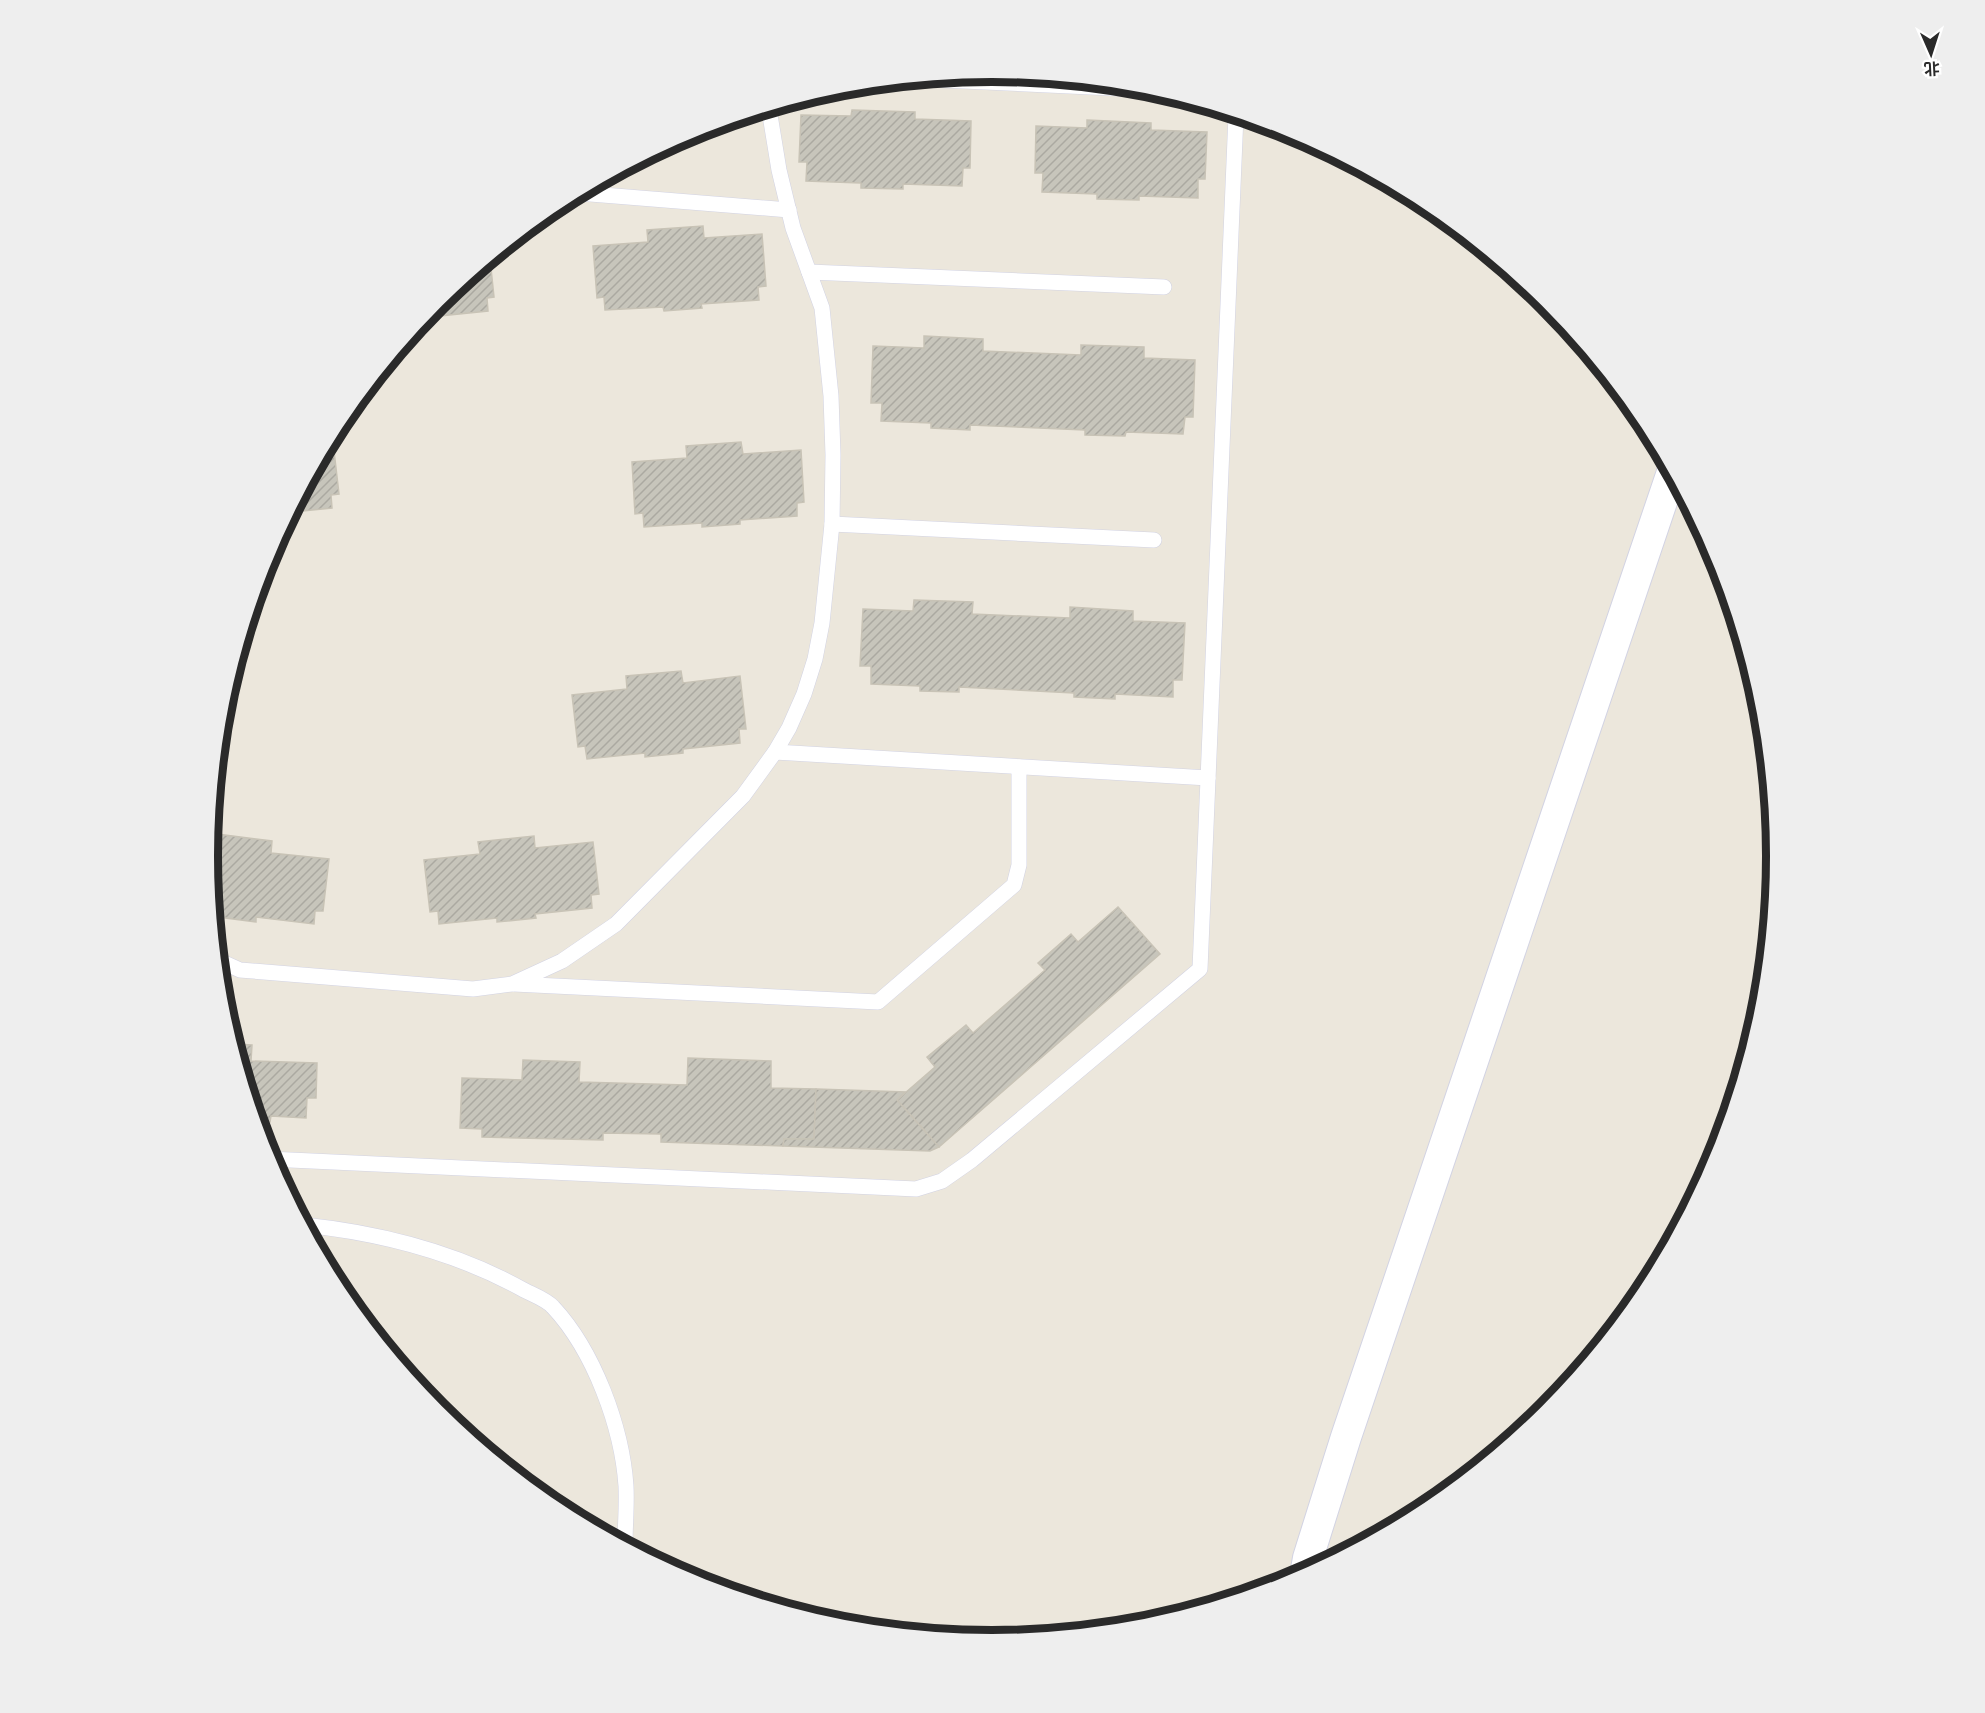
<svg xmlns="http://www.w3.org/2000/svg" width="1985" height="1713" viewBox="0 0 1985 1713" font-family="'DM Sans','Noto Sans SC',sans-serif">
<defs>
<pattern id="building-hatch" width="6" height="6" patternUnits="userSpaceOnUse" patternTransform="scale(1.5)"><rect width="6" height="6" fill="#c7c5bb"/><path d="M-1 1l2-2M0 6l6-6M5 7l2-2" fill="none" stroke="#aba9a1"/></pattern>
</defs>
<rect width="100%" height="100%" fill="#ece7dc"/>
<g fill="url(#building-hatch)" stroke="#c8c3b6" stroke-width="1.5">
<path d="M852,110L915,112V119L971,121L970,168H963L962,186L903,184V189L861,188V183L806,181L807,162H799L801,115L851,116Z"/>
<path d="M1087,120L1151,123V130L1207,132L1205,179H1198V198L1139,196V200L1097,199V194L1042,192L1043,173H1035L1036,126L1087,128Z"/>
<path d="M703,226L704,238L762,234L766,286L758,287L759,300L701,304L702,308L664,311L663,307L605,310L604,297L597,298L593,246L648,242L647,230Z"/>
<path d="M490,259L494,297L487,298L488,311L430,317L431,321L421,322L438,302Z"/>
<path d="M924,336L983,339V351L1081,355V345L1144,347V358L1195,360L1193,417H1185L1183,434L1126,432L1125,436L1085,435V430L970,425V430L931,428V423L881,421L882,403H871L873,346L924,348Z"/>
<path d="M333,442L339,494L331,495L332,508L291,512L328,443Z"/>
<path d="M741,442L743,454L801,450L804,502L797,503V516L740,520V524L702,527V523L644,527L643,513L635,514L632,462L687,458L686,446Z"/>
<path d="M914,600L973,602L972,614L1070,618V607L1133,611V621L1185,623L1182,680H1173V697L1115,694V699L1074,697V693L959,687V692L920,691V686L871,684V666H860L863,609L913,611Z"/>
<path d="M681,671L683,683L740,676L746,729H739L740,743L683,749V753L645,757V753L587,759L585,746L578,747L572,695L627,689L626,676Z"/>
<path d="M217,834L272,841L271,853L329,859L323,911H315L314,924L256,917V922L218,917V913L214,912L208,856L209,846H215Z"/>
<path d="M534,836L535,848L593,842L599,894L591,895L592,908L535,914L536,918L497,922V918L439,924L438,911L430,912L424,860L480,854L478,842Z"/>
<path d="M1118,907L1160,954L939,1147L897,1100L935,1067L927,1057L966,1025L973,1033L1045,970L1038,963L1071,934L1078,942Z"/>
<path d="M234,1044L252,1045L251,1061L317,1063L316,1098H307L306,1118L271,1116L270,1122L257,1121Z"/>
<path d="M688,1058L771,1061V1088L816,1089L814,1139H784L783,1146L661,1142V1134L603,1133V1140L482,1137V1129L460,1128L462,1078L522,1080L523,1060L580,1062L579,1082L687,1085Z"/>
<path d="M816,1089L905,1092L897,1100L939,1147L930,1151L783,1146L784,1139H814Z"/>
</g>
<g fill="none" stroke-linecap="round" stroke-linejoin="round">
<defs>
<g id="lane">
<path d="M920,79L1154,90"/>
<path d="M578,193L789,210"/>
<path d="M809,272L1164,287"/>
<path d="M832,524L1154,540"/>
<path d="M775,752L1208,778"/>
<path d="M218,960L240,970L473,989L512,984L562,961L616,924L743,796L775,752L789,728L804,694L815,659L822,623L832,524L833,455L831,396L822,308L793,228L779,170L769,109"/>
<path d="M514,984L878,1002L1014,885L1019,865V767"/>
<path d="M269,1159L916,1189L942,1181L972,1160L1200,969L1236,115"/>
<path d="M304,1225C380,1233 455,1252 522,1289C531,1294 546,1299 553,1307C594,1351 622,1427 626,1486C627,1506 625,1526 625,1545"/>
</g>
<path id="street" d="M1305,1575L1308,1558L1346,1437L1672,472"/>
</defs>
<use href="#lane" stroke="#d2d3e3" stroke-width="16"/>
<use href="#street" stroke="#d2d3e3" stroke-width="32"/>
<use href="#lane" stroke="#fff" stroke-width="15"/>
<use href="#street" stroke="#fff" stroke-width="30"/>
</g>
<path d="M0 0H1985V1713H0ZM218 856a774 774 0 1 1 1548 0a774 774 0 1 1-1548 0Z" fill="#eee" fill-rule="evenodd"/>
<path fill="none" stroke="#2a2a2a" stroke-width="8" d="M218 856a774 774 0 1 1 1548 0a774 774 0 1 1-1548 0Z"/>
<g transform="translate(1931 54) rotate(177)" stroke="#ffffff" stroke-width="4.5" paint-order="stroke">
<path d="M0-4.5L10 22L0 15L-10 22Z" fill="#2a2a2a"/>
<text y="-9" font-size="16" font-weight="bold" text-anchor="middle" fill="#2a2a2a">北</text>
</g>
</svg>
